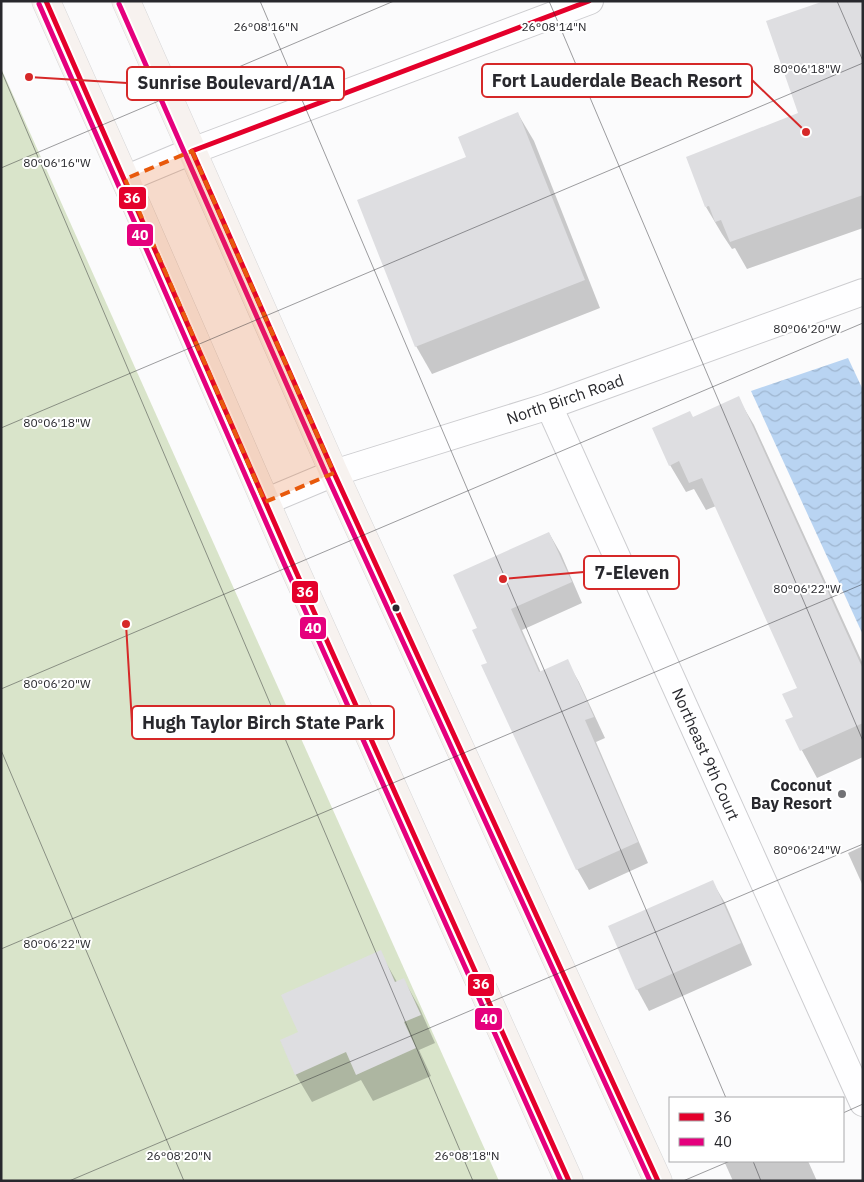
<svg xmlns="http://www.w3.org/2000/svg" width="864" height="1182" viewBox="0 0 864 1182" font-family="'IBM Plex Sans',sans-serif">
<defs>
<pattern id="water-waves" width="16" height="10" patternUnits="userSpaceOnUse" patternTransform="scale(1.25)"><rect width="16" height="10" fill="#b9d4f2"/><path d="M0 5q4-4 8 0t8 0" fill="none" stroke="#9fb6d0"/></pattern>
</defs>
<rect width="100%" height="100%" fill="#fbfbfc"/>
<path fill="#d9e4ca" d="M1,68L499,1181H1Z"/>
<path fill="url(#water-waves)" d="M848,358L863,390V635L751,391Z"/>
<g fill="#0003">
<path d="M863,1V228L747,269L735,248L732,249L722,234L706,207L799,114Z"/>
<path d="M518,114L534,141L600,308L432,374L416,346Z"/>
<path d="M738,398L754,425L863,664V757L817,778L786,721L795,717L799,688L716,506L706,510L694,489L686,492L670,465L693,418Z"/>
<path d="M549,533L561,554L582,603L522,630L541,673L567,661L579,682L605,738L596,742L648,863L589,890L577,869L488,664L479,629Z"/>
<path d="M863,846V886L848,853Z"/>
<path d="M712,881L725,903L752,965L649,1011L637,989Z"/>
<path d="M380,952L397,982L404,980L419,1007L435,1043L419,1050L431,1076L373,1101L361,1080L312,1102L296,1075L281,1041L300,1032Z"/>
<path d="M724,1161H808L817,1181H733Z"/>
</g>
<g fill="#dedee1">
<path d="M824,1H863V195L730,242L721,220L715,222L709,206L705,207L686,157L798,113L766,21Z"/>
<path d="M518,112L585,280L415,347L357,200L466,157L458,137Z"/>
<path d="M739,396L863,669V723L800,751L785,720L793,717L782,694L797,688L702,478L689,483L679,461L669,466L652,428L690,411L693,417Z"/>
<path d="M549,532L572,582L511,609L539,672L568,659L594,717L585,720L638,842L576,870L481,665L487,663L472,630L477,628L453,575Z"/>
<path d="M713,880L741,943L636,990L608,926Z"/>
<path d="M381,950L395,982L404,978L421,1015L404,1022L416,1048L356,1075L346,1052L295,1075L280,1040L298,1032L281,995Z"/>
</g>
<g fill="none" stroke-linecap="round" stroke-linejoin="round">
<defs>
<g id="street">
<path d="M125,179L192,151L590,1"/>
<path d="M549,406L863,1103"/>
<path d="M265,502L334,473L549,406L863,292"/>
</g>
<g id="primary">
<path d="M46,1L125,179L289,556L569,1181"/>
<path d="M126,1L334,473L658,1181"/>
</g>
</defs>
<use href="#street" stroke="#cdcdd0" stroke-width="28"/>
<use href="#primary" stroke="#d7d7d8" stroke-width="29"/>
<use href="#street" stroke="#fefeff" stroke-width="26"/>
<use href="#primary" stroke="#f7f2ef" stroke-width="28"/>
<defs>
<g id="bus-1">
<path d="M46,1L289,556L569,1181"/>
<path d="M589,1L192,151L334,473L658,1181"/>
</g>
<g id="bus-2">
<path d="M39,4L282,559L561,1181"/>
<path d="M119,4L327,476L650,1181"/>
</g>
</defs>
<use href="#bus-1" stroke="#fff" stroke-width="9"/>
<use href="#bus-2" stroke="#fff" stroke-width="9"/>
<use href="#bus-1" stroke="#e4002b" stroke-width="5"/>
<use href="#bus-2" stroke="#e5007d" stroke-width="5"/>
</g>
<path fill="#e8590c" fill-opacity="0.2" stroke="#e8590c" stroke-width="4" stroke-dasharray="10 6" stroke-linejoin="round" d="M192,151L334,473L265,502L125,179Z"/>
<path fill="none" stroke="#28282d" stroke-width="1" stroke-opacity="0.45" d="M260,1L726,1098M549,1L863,741M837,1L863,61M1,70L473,1181M1,168L394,1M1,428L863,63M1,689L863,323M1,750L184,1181M1,949L863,584M843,1113L863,1104M753,1161L761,1181M69,1181L863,844M683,1181L730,1161"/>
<circle fill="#28282d" stroke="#fff" stroke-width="2" cx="396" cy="608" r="4.5"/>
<circle fill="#727275" stroke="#fff" stroke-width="2" cx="842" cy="794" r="5"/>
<g text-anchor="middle" stroke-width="4" stroke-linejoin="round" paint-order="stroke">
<g font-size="16" fill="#28282d" stroke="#fff">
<text transform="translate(565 399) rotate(-19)" y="6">North Birch Road</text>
<text transform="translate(706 754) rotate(66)" y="6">Northeast 9th Court</text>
</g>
<g font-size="16" font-weight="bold" fill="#28282d" stroke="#fff" text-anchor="end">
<text x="832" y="791">Coconut<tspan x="832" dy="18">Bay Resort</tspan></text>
</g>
</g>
<g font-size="12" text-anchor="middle" fill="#28282d" stroke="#fff" stroke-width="4" stroke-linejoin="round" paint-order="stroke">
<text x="266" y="31">26°08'16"N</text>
<text x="554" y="31">26°08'14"N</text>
<text x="807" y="73">80°06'18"W</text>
<text x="57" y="167">80°06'16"W</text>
<text x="807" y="333">80°06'20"W</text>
<text x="57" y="427">80°06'18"W</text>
<text x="807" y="593">80°06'22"W</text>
<text x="57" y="688">80°06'20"W</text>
<text x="807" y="854">80°06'24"W</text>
<text x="57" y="948">80°06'22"W</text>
<text x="179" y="1160">26°08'20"N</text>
<text x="467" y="1160">26°08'18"N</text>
</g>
<path fill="none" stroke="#d62828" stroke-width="2" d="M806 132L752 80M29 77L127 83M503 579L584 572M126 624L132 723"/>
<g fill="#d62828" stroke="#fff" stroke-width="2">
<circle cx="806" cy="132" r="5"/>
<circle cx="29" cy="77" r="5"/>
<circle cx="503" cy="579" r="5"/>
<circle cx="126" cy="624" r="5"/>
</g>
<g fill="#fff" stroke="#d62828" stroke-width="2">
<rect x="482" y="64" width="270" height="33" rx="5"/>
<rect x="127" y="67" width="217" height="33" rx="5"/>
<rect x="584" y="556" width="95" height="33" rx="5"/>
<rect x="132" y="706" width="262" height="33" rx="5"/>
</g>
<g font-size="18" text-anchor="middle" font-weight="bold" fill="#28282d">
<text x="617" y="87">Fort Lauderdale Beach Resort</text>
<text x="236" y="89">Sunrise Boulevard/A1A</text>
<text x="632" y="579">7-Eleven</text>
<text x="263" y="729">Hugh Taylor Birch State Park</text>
</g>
<g stroke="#fff" stroke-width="2">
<rect x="118" y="186" width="29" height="24" rx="5" fill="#e4002b"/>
<rect x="126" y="223" width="28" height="24" rx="5" fill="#e5007d"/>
<rect x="291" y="580" width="28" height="24" rx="5" fill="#e4002b"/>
<rect x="299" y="616" width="28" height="24" rx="5" fill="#e5007d"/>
<rect x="467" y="973" width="28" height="24" rx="5" fill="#e4002b"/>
<rect x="474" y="1007" width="29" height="24" rx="5" fill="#e5007d"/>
</g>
<g font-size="14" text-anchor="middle" font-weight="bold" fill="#fff">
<text x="132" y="203">36</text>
<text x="140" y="240">40</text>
<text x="305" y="597">36</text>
<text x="313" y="633">40</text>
<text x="481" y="989">36</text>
<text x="489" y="1024">40</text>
</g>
<rect width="864" height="1182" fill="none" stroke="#28282d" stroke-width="5"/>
<rect x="669" y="1097" width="175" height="65" fill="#ffffff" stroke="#a9a9ab"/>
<rect x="679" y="1113" width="25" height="8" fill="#e4002b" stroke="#a9a9ab"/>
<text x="714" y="1122" font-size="15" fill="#28282d">36</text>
<rect x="679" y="1138" width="25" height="8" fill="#e5007d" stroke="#a9a9ab"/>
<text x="714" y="1147" font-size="15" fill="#28282d">40</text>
</svg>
